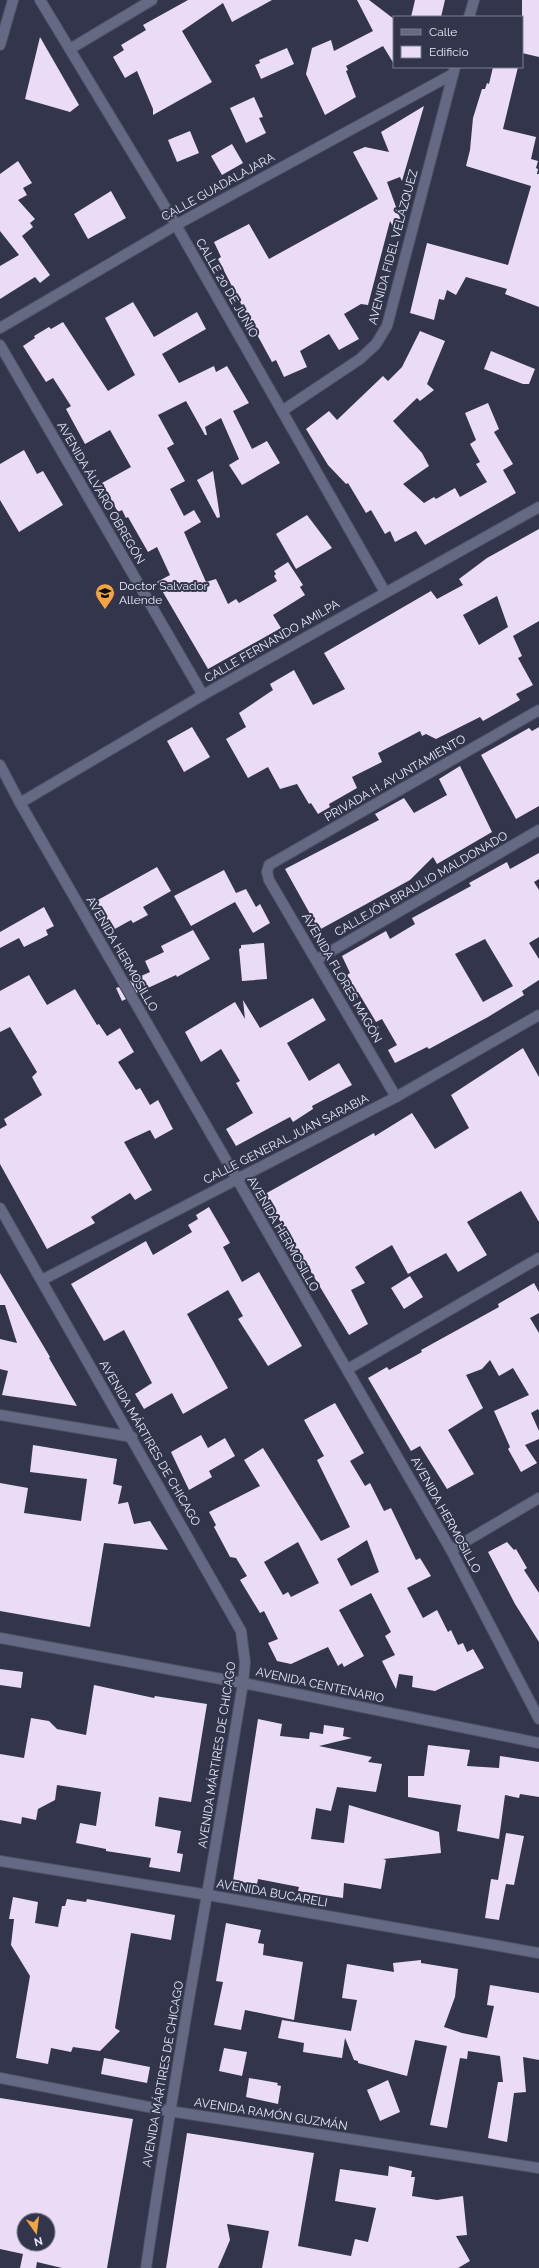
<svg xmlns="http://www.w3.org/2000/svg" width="539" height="2268" viewBox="0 0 539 2268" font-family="Raleway,sans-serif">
<rect width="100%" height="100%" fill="#32354c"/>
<g fill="#eadcf6" fill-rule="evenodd">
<path d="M188,0H272L232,22L223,3L182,31L212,82L153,115V109L137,71L125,78L113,57L124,50L121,45L146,30L143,25Z"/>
<path d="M357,0H369L394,19V64L383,46L346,66L348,70L346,71L356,97L325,115L306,74L312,48L331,40L334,51L373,31Z"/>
<path d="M415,0H445L441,17H411Z"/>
<path d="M522,0H539V57L522,53Z"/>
<path d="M40,37L79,105L70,112L25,99Z"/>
<path d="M287,48L294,64L261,79L255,65L260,63L259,60Z"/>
<path d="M493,67H518L503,129L536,137L531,159L538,161L536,168L538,169L537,174H539V307L505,294L507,289L466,277L456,295L447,290L444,300L439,299L434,320L410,313L427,243L508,265L531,186L466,166L470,150L473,118L482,89H485L487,83L489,84Z"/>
<path d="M254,97L263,117L259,118L266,133L246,143L230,108Z"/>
<path d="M424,106L402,181L400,177L387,182L404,229L396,232L390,221L368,305L361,304L344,314L359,339L339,350L329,334L300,351L307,367L284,377L276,360L272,362L254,329L218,259L221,257L214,242L249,224L269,259L378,199L353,152L365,147L389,152L381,132Z"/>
<path d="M190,131L199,153L177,162L168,140Z"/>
<path d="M232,144L243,163L222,175L211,156Z"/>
<path d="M18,161L32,183L23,188L27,195L18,200L35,219L30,223L33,227L22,236L50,275L40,283L35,277L0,299V266L19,255L0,231V174Z"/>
<path d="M111,191L126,218L88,239L74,214Z"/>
<path d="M133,302L154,337L197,312L206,329L162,354L179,383L214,366L216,372L227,366L249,403L233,411L252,449L267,441L280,463L242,485L229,465L239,459L221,418L205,427L207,435H205L186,401L158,415L174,444L167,448L185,481L170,489L184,516L194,510L201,522L184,532L206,582L216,579L228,604L236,599L239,603L277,581L274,576L276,574L274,571L288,562L303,585L300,587L305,595L273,615L281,628L208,669L157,582L170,575L157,547L148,552L128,517L126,518L122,510L118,512L102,483L131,467L110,430L85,444L66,409L71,406L53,378L46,382L23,346L35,338L34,336L49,327L51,329L63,322L108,391L135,375L105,318Z"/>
<path d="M420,331L445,341L427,384L434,390L420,401L417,398L393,421L422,453L429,466L403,484L424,503L434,497L436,499L455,488L460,497L487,482L476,464L480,462L470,444L476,440L465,413L488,403L499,429L494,432L513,464L503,470L516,493L425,545L416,531L395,542L390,531L385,534L371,510L366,513L348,483L346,484L328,465L306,429L329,411L337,420L383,376L388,381L402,367Z"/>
<path d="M491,351L535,369L529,384H523L484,369Z"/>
<path d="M24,450L37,474L43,471L63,505L19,532L0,500V464Z"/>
<path d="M213,471L220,517L217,518L197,480Z"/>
<path d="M307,515L332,548L296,569L276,534Z"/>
<path d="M539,529V621L513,636L522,656L518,658L533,685L516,694L520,700L483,721L480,717L436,739L426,734L422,736L420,731L378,753L382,762L352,777L357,788L329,804L330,807L318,814L311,803L309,804L297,784L280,789L268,767L248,778L226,739L246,727L239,713L273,690L270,684L294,670L313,705L345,689L324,653L431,591L437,599L463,585L459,579L487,558ZM497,596L508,627L479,645L463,615Z"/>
<path d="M192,727L210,757L184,772L167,741Z"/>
<path d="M539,727V806L516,819L481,755L529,728L532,731Z"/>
<path d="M460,766L492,832L437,864L433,857L410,880L319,930L285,869L379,820L375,814L404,798L414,813L447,795L439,779Z"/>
<path d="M539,853V879L534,882L539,890V937L529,943L539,959V980L522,991L524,995L488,1017L429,1049L427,1047L395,1063L388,1050L397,1045L382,1019L376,1022L358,992L356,993L347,975L350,973L342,956L386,931L390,939L415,924L412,918L471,886L469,883L507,862L510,869ZM485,939L513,986L483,1002L455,954Z"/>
<path d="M157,867L171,891L143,907L148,915L133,923L131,920L113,930L96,901Z"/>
<path d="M224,870L236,893L246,889L256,907L260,904L270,923L253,933L235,902L191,926L174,896Z"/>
<path d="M44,907L54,926L46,930L48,935L24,947L19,938L0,948V932Z"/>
<path d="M193,930L210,959L177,977L176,975L137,993L130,981L150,972L145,961L164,952L161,946Z"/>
<path d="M264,943L267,979L242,981L239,949L241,948V945Z"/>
<path d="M29,975L47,1005L75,989L97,1025L99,1024L107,1036L120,1028L134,1052L118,1062L136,1090L140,1088L150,1105L158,1100L173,1129L155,1139L150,1130L124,1142L152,1190L135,1200L130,1193L91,1217L95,1223L47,1249L0,1164V1129L7,1125L4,1119L42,1095L32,1077L37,1072L10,1027L0,1032V991Z"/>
<path d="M119,987L126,999L122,1001L116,988Z"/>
<path d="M313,998L326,1020L287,1043L309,1081L339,1063L352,1085L312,1106L313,1109L293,1122L290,1117L236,1146L226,1129L253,1113L236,1083L240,1081L221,1049L201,1062L185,1032L235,1002L245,1019L243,1000L260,1028Z"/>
<path d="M523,1048L539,1077V1222L521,1191L467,1222L487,1255L458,1272L446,1253L408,1274L392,1245L355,1267L365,1283L351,1290L368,1324L349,1335L308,1267L306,1268L265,1194L374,1133L375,1136L412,1113L435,1149L469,1128L451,1095Z"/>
<path d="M209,1207L230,1243L223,1247L242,1282L259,1272L302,1346L268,1366L238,1319L243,1316L228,1290L187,1314L228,1388L183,1414L172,1393L144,1409L135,1394L152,1383L124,1330L104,1341L71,1284L146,1241L153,1255L192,1232L188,1225L198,1219L196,1215Z"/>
<path d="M0,1273L50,1357L49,1358L77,1406L2,1395L8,1371L0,1369V1339L17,1343L5,1305H0Z"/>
<path d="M410,1276L423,1297L404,1309L391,1288Z"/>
<path d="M534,1283L539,1292V1313L530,1318L539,1333V1411L538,1409L531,1413L539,1431V1439L525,1445L537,1463L521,1472L508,1449L510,1447L494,1411L529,1395L513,1368L499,1376L490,1360L482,1369L466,1375L483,1408L448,1430L474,1474L447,1489L420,1446L411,1451L368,1378L387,1367L389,1370L422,1352L421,1350L499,1307L498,1304Z"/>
<path d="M335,1403L364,1453L350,1461L365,1486L370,1483L384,1511L391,1508L416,1560L420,1558L431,1576L407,1588L423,1618L437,1610L448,1632L451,1630L458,1645L463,1643L467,1652L473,1649L484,1668L435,1691L412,1687L413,1676L399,1674L396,1689L382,1661L395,1655L385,1636L391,1632L371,1593L339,1610L364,1656L344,1667L342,1663L338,1666L328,1647L291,1664L277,1661L268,1643L278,1639L264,1611L260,1613L240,1580L247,1576L236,1558L230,1557L214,1527L216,1525L209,1512L260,1486L244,1460L263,1448L321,1541L350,1527L317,1460L324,1456L304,1420ZM367,1540L379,1572L351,1586L337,1559ZM298,1542L319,1583L291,1597L288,1592L283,1595L264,1562Z"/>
<path d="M201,1435L208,1448L225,1438L235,1456L209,1471L212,1477L189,1490L171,1452Z"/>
<path d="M33,1445L117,1459L113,1484L122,1486L118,1504L128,1502L134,1524L150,1521L168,1550L104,1543L90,1627L0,1611V1483L28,1488L24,1513L81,1521L87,1479L30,1472Z"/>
<path d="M507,1542L514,1550L516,1549L527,1568L524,1570L539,1593V1642L515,1604L488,1552Z"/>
<path d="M0,1669L23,1672L21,1688L0,1685Z"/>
<path d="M94,1685L154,1698L155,1696L207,1704L191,1802L159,1797L155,1826L181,1831L177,1853L183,1854L180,1872L149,1867L151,1858L106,1851V1849L76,1843L80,1823L96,1826L101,1792L57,1785L55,1800L38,1809L36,1820L22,1817L21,1824L0,1820V1754L24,1758L31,1718L49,1721L57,1729L86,1735Z"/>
<path d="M258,1719L282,1724L280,1736L309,1739L310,1732L323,1734L324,1725L344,1728L343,1736L352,1738L319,1746L372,1757L368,1762L382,1764L376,1792L337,1787L331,1811L316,1808L311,1839L344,1843L349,1805L439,1832L441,1853L383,1859L386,1860L381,1889L344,1883L343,1898L298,1891L299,1887L258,1879L257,1884L233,1881Z"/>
<path d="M428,1745L470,1750L467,1766L499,1768L500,1756L539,1762V1797L520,1794L519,1798L505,1795L499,1839L457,1831L461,1805L408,1797V1776H424Z"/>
<path d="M506,1833L524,1836L514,1885L506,1884L499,1920L485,1918L491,1879L498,1880Z"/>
<path d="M13,1897L38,1902L35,1923L58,1927L62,1906H65L67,1899L86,1902L87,1899L175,1915L171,1940L131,1933L115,2028L120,2031L100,2051L73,2047L71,2052L51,2048L48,2064L16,2058L30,1976L11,1945L14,1919H9Z"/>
<path d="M226,1923L261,1930L258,1943L264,1944L263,1955L303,1962L294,2020L245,2010L241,2030L214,2025L223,1982L216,1981Z"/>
<path d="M421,1960V1963L458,1969L455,1997L444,2027L462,2033L487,2038L494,2006L487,2005L490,1985L539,1993V2060L523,2057L526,2092L514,2093L507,2142L488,2138L498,2082H503L500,2056L468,2051L467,2059L460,2058L447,2128L430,2125L447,2046L415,2040L407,2076L358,2063V2061L354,2060L345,2038L342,2058L303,2052L304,2043L278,2038L282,2020L351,2031L357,2000L342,1998L347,1964L394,1972L393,1963Z"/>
<path d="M224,2048L247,2052L242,2076L219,2071Z"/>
<path d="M104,2058L150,2067L147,2083L101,2074Z"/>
<path d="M249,2078L278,2083L277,2085L281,2086L278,2104L246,2097Z"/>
<path d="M388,2080L400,2112L380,2121L367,2090Z"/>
<path d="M0,2098L133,2119L107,2268H62L37,2262L36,2268H20L23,2254L0,2249ZM24,2220H48V2244H24Z"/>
<path d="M187,2133L314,2153L298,2246L351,2256L355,2239L368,2242L376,2208L335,2201L340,2169L388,2176L389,2166L412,2171L411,2177H415L412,2196L437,2200L463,2196L467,2235L456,2236L470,2261L458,2268H262L269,2231L227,2224L230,2240L218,2268H166Z"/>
</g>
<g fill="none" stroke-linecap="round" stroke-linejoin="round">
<defs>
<g id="minor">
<path d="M40,0L176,225L385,592"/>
<path d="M469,17L474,0"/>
<path d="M70,49L152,0"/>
<path d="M0,328L176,225L453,74"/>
<path d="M282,411L360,359L376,344L387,326L455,67"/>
<path d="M203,695L539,507"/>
<path d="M0,765L20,803"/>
<path d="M316,960L539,830"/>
<path d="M396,1097L269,880L267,872L269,865L539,710"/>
<path d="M42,1280L396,1097L539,1015"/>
<path d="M348,1369L539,1258"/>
<path d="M0,1415L132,1437"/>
<path d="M451,1550L539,1498"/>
<path d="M0,1861L208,1895L539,1953"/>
<path d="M0,2078L169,2111L539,2168"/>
</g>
<g id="tertiary">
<path d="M0,45L13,0"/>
<path d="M0,345L203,695L20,803L451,1550L539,1719"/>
<path d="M0,1208L241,1631L245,1662L243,1683C211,1878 174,2072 146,2268"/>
<path d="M0,1638L243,1683L539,1743"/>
</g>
</defs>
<use href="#minor" stroke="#4f5165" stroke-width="12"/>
<use href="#tertiary" stroke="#4f5165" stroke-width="12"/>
<use href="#minor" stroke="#656983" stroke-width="10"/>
<use href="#tertiary" stroke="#656983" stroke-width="10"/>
</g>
<defs>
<symbol id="school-pin" viewBox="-11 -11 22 30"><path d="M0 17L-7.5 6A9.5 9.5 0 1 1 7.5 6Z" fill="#f4a443" stroke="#32354c"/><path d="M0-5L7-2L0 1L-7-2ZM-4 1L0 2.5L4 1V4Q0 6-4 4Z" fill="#111"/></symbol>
</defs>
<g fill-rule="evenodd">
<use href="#school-pin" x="94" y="582" width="22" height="30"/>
</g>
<g text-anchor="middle" stroke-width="4" stroke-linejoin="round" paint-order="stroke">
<g font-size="12" fill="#e6e9f8" stroke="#32354c">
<text transform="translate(218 187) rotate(-29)" y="4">CALLE GUADALAJARA</text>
<text transform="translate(393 247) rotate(-75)" y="4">AVENIDA FIDEL VELÁZQUEZ</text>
<text transform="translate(227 288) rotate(60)" y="4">CALLE 20 DE JUNIO</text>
<text transform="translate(101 493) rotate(60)" y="4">AVENIDA ÁLVARO OBREGÓN</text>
<text transform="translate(272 641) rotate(-30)" y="4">CALLE FERNANDO AMILPA</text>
<text transform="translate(395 778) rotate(-30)" y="4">PRIVADA H. AYUNTAMIENTO</text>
<text transform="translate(421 884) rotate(-30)" y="4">CALLEJÓN BRAULIO MALDONADO</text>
<text transform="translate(122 954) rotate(60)" y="4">AVENIDA HERMOSILLO</text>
<text transform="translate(342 978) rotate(60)" y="4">AVENIDA FLORES MAGÓN</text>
<text transform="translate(286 1139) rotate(-27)" y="4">CALLE GENERAL JUAN SARABIA</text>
<text transform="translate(283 1234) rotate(60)" y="4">AVENIDA HERMOSILLO</text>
<text transform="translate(150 1443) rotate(60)" y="4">AVENIDA MÁRTIRES DE CHICAGO</text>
<text transform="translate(446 1515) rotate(61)" y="4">AVENIDA HERMOSILLO</text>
<text transform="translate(320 1685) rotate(12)" y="4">AVENIDA CENTENARIO</text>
<text transform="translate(217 1755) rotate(-81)" y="4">AVENIDA MÁRTIRES DE CHICAGO</text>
<text transform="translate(272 1893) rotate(10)" y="4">AVENIDA BUCARELI</text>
<text transform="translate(163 2074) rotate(-80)" y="4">AVENIDA MÁRTIRES DE CHICAGO</text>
<text transform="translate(271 2114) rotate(9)" y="4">AVENIDA RAMÓN GUZMÁN</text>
</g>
<g font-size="12" fill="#e6e9f8" stroke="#32354c" text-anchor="start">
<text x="119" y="590">Doctor Salvador<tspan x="119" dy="14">Allende</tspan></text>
</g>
</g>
<rect x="393" y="16" width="130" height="52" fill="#32354c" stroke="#7a7d91"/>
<rect x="401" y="29" width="20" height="6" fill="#656983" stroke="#7a7d91"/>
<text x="429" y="36" font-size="12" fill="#e6e9f8">Calle</text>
<rect x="401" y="46" width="20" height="12" fill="#eadcf6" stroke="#7a7d91"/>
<text x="429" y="56" font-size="12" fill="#e6e9f8">Edificio</text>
<g transform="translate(36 2232) rotate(166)"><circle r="19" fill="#32354c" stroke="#7a7d91"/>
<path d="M0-3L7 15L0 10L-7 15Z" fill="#f4a443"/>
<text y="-6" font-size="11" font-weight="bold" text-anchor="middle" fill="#e6e9f8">N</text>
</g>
</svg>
